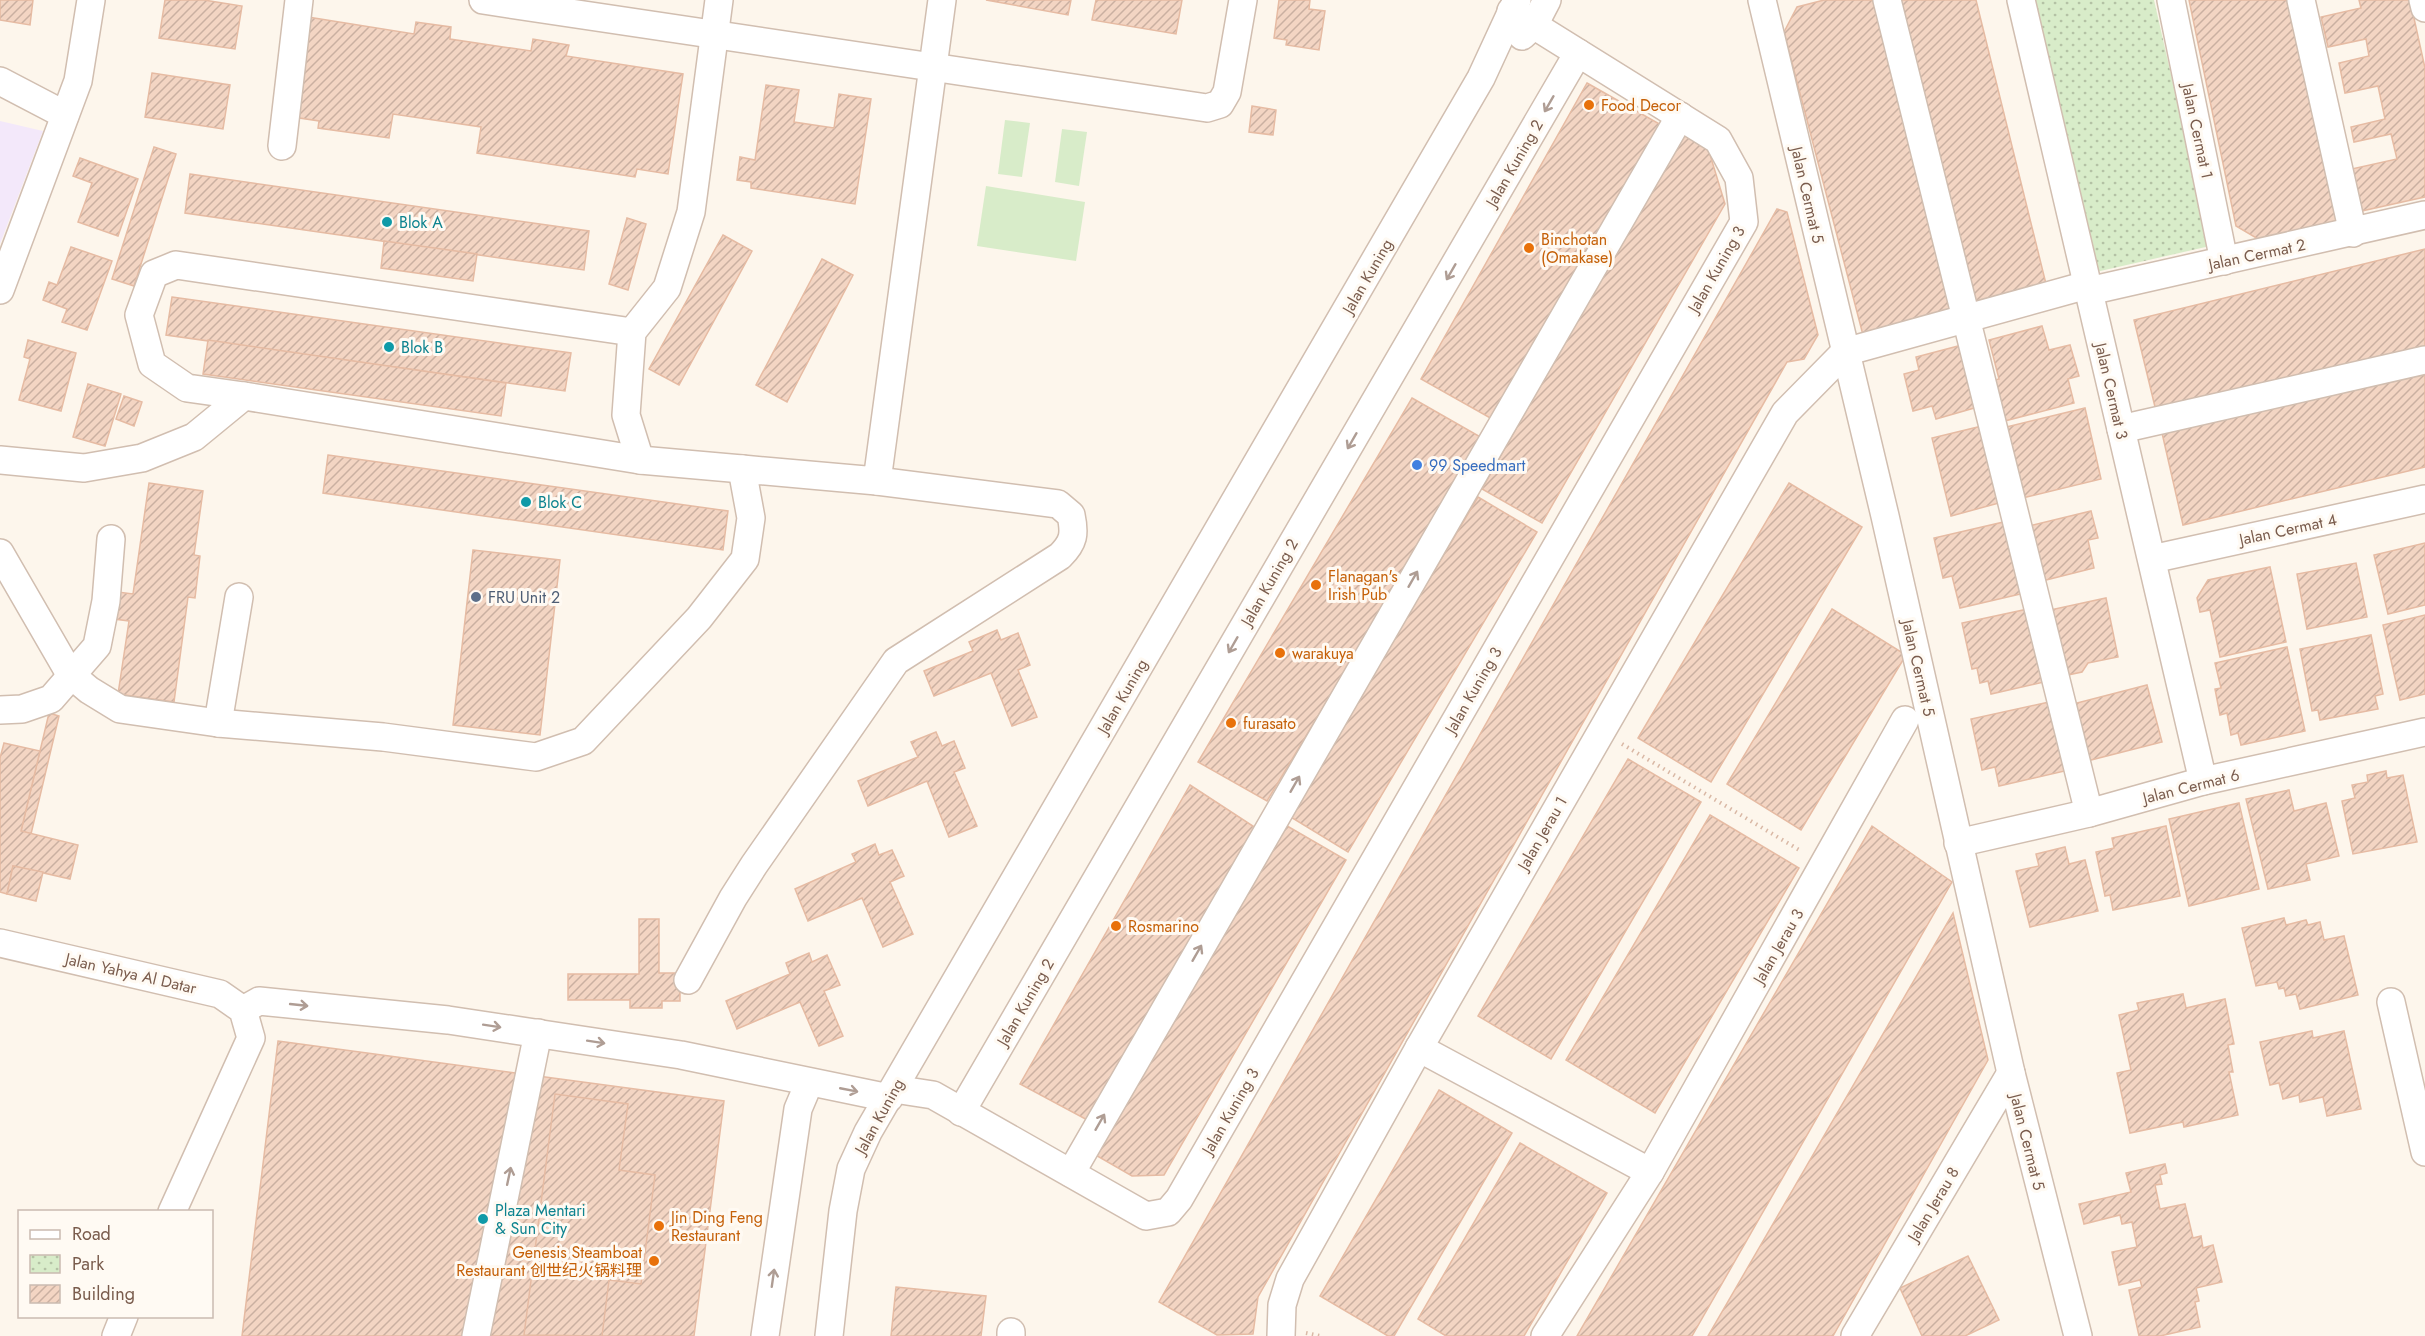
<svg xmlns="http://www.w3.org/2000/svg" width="2425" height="1336" viewBox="0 0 2425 1336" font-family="Jost,'Noto Sans SC',sans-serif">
<defs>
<pattern id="park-dots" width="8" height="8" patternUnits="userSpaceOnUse" patternTransform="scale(1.5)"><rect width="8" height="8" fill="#d8ecc9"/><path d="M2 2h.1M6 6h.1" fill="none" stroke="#b4c2a5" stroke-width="1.8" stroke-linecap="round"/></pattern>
<pattern id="building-hatch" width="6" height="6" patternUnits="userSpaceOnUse" patternTransform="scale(1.5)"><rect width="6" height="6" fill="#f3d5c3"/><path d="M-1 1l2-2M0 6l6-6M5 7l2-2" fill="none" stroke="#cab0a1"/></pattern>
</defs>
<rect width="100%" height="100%" fill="#fdf6ec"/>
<path fill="#f3e8fa" d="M0,121L43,131L0,244Z"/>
<path fill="url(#park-dots)" d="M2033,0H2154L2210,246L2096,272Z"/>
<g fill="#d8ecc9">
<path d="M1005,120L1030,123L1022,177L998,174Z"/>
<path d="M1062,129L1087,132L1079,186L1055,182Z"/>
<path d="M986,186L1085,202L1076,261L977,246Z"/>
</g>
<g fill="url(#building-hatch)" stroke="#e6bba3" stroke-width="1.5">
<path d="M0,0H33L30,25L0,20Z"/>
<path d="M165,0H204L242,6L235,49L159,38Z"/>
<path d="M986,0H1071L1068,15Z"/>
<path d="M1096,0H1182L1176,34L1092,20Z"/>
<path d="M1279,0H1310L1309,9L1325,11L1319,50L1286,45L1287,40L1274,38Z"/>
<path d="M1824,0H1876L1956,310L1863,335L1784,32L1797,7Z"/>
<path d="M1903,0H1976L2047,288L1968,307L1894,2Z"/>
<path d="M2189,0H2293L2344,219L2258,239L2236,226Z"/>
<path d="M2359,0H2410L2425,68V197L2357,212L2347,170L2397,159L2391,134L2354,142L2351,127L2385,119L2378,86L2345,93L2339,63L2369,56L2366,39L2328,47L2321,17L2361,8Z"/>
<path d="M308,17L414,34L416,22L451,27L450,39L531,51L533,39L569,45L566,56L683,74L668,174L637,169L635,177L477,153L481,127L393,114L389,138L318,128L319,121L293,117Z"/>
<path d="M152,73L230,85L223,129L145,117Z"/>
<path d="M1587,83L1663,126L1492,419L1421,379Z"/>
<path d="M766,85L799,90L794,122L834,128L839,94L871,99L855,204L751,188V182L737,180L740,157L755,160Z"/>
<path d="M1252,106L1276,110L1273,135L1249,132Z"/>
<path d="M1683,133L1708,148L1725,204L1542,523L1482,489Z"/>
<path d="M154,147L176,154L134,286L112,279Z"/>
<path d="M80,158L138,179L118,236L78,222L92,183L73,176Z"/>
<path d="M190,174L589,231L584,270L185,213Z"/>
<path d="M1777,209L1787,212L1818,335L1804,359L1787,362L1258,1297L1253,1334L1217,1335L1159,1302Z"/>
<path d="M627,218L646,224L628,290L609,284Z"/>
<path d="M723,235L752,251L679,385L649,369Z"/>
<path d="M384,241L477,254L473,281L381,268Z"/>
<path d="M71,247L112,261L87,330L62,322L67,309L43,300L49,282L57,285Z"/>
<path d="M2425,249V346L2156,411L2134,320Z"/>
<path d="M822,259L853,275L787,402L756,385Z"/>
<path d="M172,297L571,353L565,391L166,335Z"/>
<path d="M2042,326L2049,350L2070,345L2079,376L2068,379L2074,403L1997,423L1991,381L1999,379L1989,340Z"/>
<path d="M28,340L76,353L61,411L19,400L30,359L24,357Z"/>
<path d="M208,340L506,383L501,416L203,374Z"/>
<path d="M1962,345L1978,407L1936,419L1932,406L1913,411L1904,374L1919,370L1916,357Z"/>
<path d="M2425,371V467L2183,525L2162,433Z"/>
<path d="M88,384L121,394L105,446L73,437Z"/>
<path d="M124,396L142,402L134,426L116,419Z"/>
<path d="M1412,398L1484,439L1267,801L1198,762Z"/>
<path d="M2085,408L2101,479L2014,500L1998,429Z"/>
<path d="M1982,426L1999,503L1951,516L1932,438Z"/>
<path d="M328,455L728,511L723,550L323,493Z"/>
<path d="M149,483L203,491L194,555L200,556L195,598L188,597L174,702L118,694L129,621L114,619L118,592L133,594Z"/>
<path d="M1789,483L1862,527L1711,782L1638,738Z"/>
<path d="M1478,497L1537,532L1348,852L1289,816Z"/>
<path d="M2091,511L2098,538L2088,540L2094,568L2038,582L2025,527Z"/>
<path d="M2008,521L2025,593L1960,608L1952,576L1943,578L1934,538Z"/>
<path d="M2425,543V605L2388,614L2374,555Z"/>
<path d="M473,550L560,560L540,735L453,725Z"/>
<path d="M2356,563L2367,617L2307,629L2297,574Z"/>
<path d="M2270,567L2286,642L2220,657L2210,610L2200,612L2197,598L2208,580Z"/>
<path d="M2106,598L2118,657L2088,663L2082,672L2063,676L2050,610Z"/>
<path d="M1832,609L1906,655L1801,830L1727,784Z"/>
<path d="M2028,609L2044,682L1991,694L1988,681L1980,683L1977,668L1972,669L1962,623Z"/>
<path d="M2425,615V694L2400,700L2383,625Z"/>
<path d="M997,630L1001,640L1018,633L1030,665L1018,670L1037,717L1012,726L991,673L934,696L924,671L973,651L969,642Z"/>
<path d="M2371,635L2383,694L2375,696L2378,709L2320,720L2318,710L2312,711L2300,649Z"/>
<path d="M2287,647L2305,731L2241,745L2238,733L2231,735L2227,713L2220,715L2215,689L2221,688L2215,663Z"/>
<path d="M2147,685L2162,742L2087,761L2073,704Z"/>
<path d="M2054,701L2069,770L1999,786L1995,767L1982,770L1971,719Z"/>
<path d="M49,713L59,716L31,834L21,831Z"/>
<path d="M936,732L942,746L954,741L965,768L954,772L977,826L949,837L927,781L868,806L858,781L918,757L911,742Z"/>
<path d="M4,743L40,751L21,831L78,845L70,879L13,866L7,894L0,892V758Z"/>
<path d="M1628,759L1701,802L1551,1059L1478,1016Z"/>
<path d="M2386,771L2387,778L2403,775L2417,842L2353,854L2342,801L2355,798L2352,785L2368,782L2367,775Z"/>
<path d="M1190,785L1259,830L1091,1122L1020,1084Z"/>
<path d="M2289,790L2294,811L2326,803L2339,856L2306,864L2310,880L2268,889L2246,799Z"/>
<path d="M2239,803L2259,889L2189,906L2169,819Z"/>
<path d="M1710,815L1799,868L1655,1113L1566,1060Z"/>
<path d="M1282,823L1346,860L1164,1175L1132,1176L1092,1153Z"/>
<path d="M1872,826L1952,882L1692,1336H1577Z"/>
<path d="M2166,826L2180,896L2113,910L2110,895L2105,896L2096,852L2114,848L2112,838Z"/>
<path d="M875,844L879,855L892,850L904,876L890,882L913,934L883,947L862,898L808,921L795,889L856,862L852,854Z"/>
<path d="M2065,847L2069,864L2085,860L2098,911L2030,927L2016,871L2039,866L2036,854Z"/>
<path d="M13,866L43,872L36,901L7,894Z"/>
<path d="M1953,913L1988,1060L1833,1336H1708Z"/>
<path d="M2284,918L2286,925L2306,920L2308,925L2320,922L2324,940L2344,936L2358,995L2300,1009L2296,994L2286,996L2284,988L2279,989L2277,982L2256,986L2242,928Z"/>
<path d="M639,919H659V973H680V1001H662V1008H630V1000H568V974H639Z"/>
<path d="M809,953L812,962L827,955L840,985L824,991L843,1036L819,1046L800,1002L737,1029L726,1001L790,974L786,963Z"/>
<path d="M2183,994L2186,1008L2225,999L2234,1044L2228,1045L2233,1072H2229L2238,1115L2184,1127L2183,1122L2130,1133L2117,1073L2131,1070L2119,1015L2139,1010L2137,1003Z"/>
<path d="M2312,1031L2313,1038L2344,1031L2361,1109L2327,1116L2323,1097L2300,1102L2299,1095L2283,1099L2279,1083L2270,1085L2260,1042Z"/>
<path d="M278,1041L724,1101L694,1336H242Z"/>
<path d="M1439,1090L1512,1133L1394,1336H1388L1320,1296Z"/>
<path d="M555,1094L628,1104L619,1170L655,1175L641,1284L609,1280L602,1336L524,1335Z"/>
<path d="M1520,1143L1607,1193L1524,1336H1446L1418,1319Z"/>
<path d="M2165,1164L2167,1173L2160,1175L2162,1184L2155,1185L2160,1209L2185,1204L2193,1238L2201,1236L2203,1248L2213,1245L2222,1282L2196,1288L2199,1301L2195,1302L2200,1327L2160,1336H2139L2129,1290L2142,1287L2140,1280L2119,1285L2112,1252L2137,1247L2132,1222L2122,1224L2120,1215L2084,1224L2079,1204L2131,1192L2126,1173Z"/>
<path d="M1968,1256L1999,1320L1965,1336H1922L1900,1288Z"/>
<path d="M896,1287L986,1296L981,1336H891Z"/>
</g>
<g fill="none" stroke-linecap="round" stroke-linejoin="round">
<defs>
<g id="minor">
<path d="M483,0L1207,108L1220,104L1227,92L1243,0"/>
<path d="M1762,0L1885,516L2011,1073L2078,1336"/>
<path d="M1887,0L2089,813"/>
<path d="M2021,0L2203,781"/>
<path d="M2171,0L2224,261"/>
<path d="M2301,0L2353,233"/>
<path d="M2423,0L2425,8"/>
<path d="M1522,36L1534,25L1547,0"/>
<path d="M0,81L65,115"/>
<path d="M282,146L299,0"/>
<path d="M0,290L78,81L91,0"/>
<path d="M2089,291L2425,215"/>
<path d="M244,396L187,388L152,364L139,315L154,274L176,265L632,332"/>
<path d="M2121,429L2425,360"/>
<path d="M0,460L84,468L142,458L194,437L244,396L640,460L742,469"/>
<path d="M640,460L626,415L632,332L667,288L691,212L719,0"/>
<path d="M0,553L70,674L89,690L120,709L218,723L383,737L536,757L583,741L699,618L745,559L751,518L742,469L877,481L942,0"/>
<path d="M2152,559L2425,499"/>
<path d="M0,710L22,709L51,699L97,646L106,601L111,539"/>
<path d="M218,723L239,597"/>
<path d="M1958,843L2089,813L2203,781L2425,732"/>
<path d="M0,943L220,994L243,1010L251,1038L172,1212"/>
<path d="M688,980L733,898L754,865L896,661L1060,556C1074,542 1075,534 1071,515L1058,504L877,481"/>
<path d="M2391,1002L2425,1152"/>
<path d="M243,1010L259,1001L448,1020L681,1055L889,1098"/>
<path d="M1419,1048L1650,1172"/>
<path d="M894,1089L933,1095L1146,1216L1168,1212L1179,1199L1744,222L1739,178L1718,140L1511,11"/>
<path d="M961,1112L1578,53"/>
<path d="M1071,1173L1680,116"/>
<path d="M116,1336L124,1316"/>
<path d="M476,1336L538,1033"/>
<path d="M765,1336L798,1109L809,1083"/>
<path d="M829,1336L843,1211L851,1169L868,1132L1481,78L1517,0"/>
<path d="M1011,1336V1332"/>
<path d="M1281,1336L1282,1305L1290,1279L1419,1048L1785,413L1845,352L2087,285"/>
<path d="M1545,1336L1650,1172L1905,720"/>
<path d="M1855,1336L2011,1073"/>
</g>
</defs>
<use href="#minor" stroke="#d1beb0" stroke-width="30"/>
<g stroke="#d9b8a5" stroke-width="4" stroke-dasharray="1.5 4.5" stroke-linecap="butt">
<path d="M1622,744L1801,851"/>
<path d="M1306,1333L1320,1336"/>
</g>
<use href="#minor" stroke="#fff" stroke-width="27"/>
</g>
<defs><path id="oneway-shaft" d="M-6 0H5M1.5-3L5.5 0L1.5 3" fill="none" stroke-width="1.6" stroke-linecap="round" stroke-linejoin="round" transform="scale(1.5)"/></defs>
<g stroke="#af9d94">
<use href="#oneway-shaft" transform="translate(1549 104) rotate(120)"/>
<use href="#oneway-shaft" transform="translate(1451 272) rotate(120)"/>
<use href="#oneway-shaft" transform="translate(1352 441) rotate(120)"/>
<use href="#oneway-shaft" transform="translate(1413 579) rotate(-60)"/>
<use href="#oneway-shaft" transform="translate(1233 645) rotate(120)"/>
<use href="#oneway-shaft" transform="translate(1295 784) rotate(-60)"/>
<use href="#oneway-shaft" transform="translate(1197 953) rotate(-60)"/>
<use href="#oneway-shaft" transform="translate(299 1005) rotate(6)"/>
<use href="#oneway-shaft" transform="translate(492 1026) rotate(9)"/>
<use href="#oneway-shaft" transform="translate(596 1042) rotate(9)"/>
<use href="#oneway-shaft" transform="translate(849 1090) rotate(11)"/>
<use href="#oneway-shaft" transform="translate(1100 1122) rotate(-60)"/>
<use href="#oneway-shaft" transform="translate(509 1176) rotate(-78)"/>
<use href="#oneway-shaft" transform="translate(773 1278) rotate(-82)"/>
</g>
<g fill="#e8710a" stroke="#fffaf3" stroke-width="2">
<circle cx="1589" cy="105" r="6"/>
<circle cx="1529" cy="248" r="6"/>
<circle cx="1316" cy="585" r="6"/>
<circle cx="1280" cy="653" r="6"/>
<circle cx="1231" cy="723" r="6"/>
<circle cx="1116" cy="926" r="6"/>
<circle cx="659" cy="1226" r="6"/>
<circle cx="654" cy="1261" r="6"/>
</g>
<g fill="#0f9aa8" stroke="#fffaf3" stroke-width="2">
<circle cx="387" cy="222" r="6"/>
<circle cx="389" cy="347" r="6"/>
<circle cx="526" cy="502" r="6"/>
<circle cx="483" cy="1219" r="6"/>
</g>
<circle fill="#3f7fe0" stroke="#fffaf3" stroke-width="2" cx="1417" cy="465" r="6"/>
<circle fill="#5c6f8a" stroke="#fffaf3" stroke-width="2" cx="476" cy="597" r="6"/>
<g text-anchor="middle" stroke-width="6" stroke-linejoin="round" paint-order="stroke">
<g font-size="16" fill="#c56008" stroke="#fffaf3" text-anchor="start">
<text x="1601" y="111">Food Decor</text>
<text x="1541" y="245">Binchotan<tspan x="1541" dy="18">(Omakase)</tspan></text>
<text x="1328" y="582">Flanagan's<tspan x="1328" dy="18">Irish Pub</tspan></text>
<text x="1292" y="659">warakuya</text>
<text x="1243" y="729">furasato</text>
<text x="1128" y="932">Rosmarino</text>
<text x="671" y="1223">Jin Ding Feng<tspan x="671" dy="18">Restaurant</tspan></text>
<text x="642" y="1258" text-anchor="end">Genesis Steamboat<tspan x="642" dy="18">Restaurant 创世纪火锅料理</tspan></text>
</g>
<g font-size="16" fill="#7a5c4d" stroke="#fffaf3">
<text transform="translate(2198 131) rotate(78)" y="6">Jalan Cermat 1</text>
<text transform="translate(1514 163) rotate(-60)" y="6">Jalan Kuning 2</text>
<text transform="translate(1808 195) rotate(77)" y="6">Jalan Cermat 5</text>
<text transform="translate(2257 254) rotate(-12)" y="6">Jalan Cermat 2</text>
<text transform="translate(1716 269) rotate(-60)" y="6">Jalan Kuning 3</text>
<text transform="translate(1367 276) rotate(-60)" y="6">Jalan Kuning</text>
<text transform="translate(2112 391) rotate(77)" y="6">Jalan Cermat 3</text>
<text transform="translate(2288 529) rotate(-12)" y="6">Jalan Cermat 4</text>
<text transform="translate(1269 582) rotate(-60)" y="6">Jalan Kuning 2</text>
<text transform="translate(1919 668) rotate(77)" y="6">Jalan Cermat 5</text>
<text transform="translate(1473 690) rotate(-60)" y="6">Jalan Kuning 3</text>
<text transform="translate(1122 696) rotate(-60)" y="6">Jalan Kuning</text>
<text transform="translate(2191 786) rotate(-14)" y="6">Jalan Cermat 6</text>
<text transform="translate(1542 833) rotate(-60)" y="6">Jalan Jerau 1</text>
<text transform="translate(1778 946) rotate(-60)" y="6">Jalan Jerau 3</text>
<text transform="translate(131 973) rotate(13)" y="6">Jalan Yahya Al Datar</text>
<text transform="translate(1025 1002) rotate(-60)" y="6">Jalan Kuning 2</text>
<text transform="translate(1230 1111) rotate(-60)" y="6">Jalan Kuning 3</text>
<text transform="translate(879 1116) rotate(-61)" y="6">Jalan Kuning</text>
<text transform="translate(2028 1142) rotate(76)" y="6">Jalan Cermat 5</text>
<text transform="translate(1933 1204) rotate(-59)" y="6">Jalan Jerau 8</text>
</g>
<g font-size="16" fill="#0d838f" stroke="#fffaf3" text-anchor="start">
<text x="399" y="228">Blok A</text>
<text x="401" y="353">Blok B</text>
<text x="538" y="508">Blok C</text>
<text x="495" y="1216">Plaza Mentari<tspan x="495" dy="18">&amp; Sun City</tspan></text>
</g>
<g font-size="16" fill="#366cbe" stroke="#fffaf3" text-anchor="start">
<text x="1429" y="471">99 Speedmart</text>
</g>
<g font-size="16" fill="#4e5e75" stroke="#fffaf3" text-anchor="start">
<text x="488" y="603">FRU Unit 2</text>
</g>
</g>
<rect x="18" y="1210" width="195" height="108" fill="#fffaf3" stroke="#cabbb1" stroke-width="1.5"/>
<rect x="30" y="1230" width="30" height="9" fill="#ffffff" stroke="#cabbb1" stroke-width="1.5"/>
<text x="72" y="1240" font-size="18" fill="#7a5c4d">Road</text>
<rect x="30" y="1255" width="30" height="18" fill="url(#park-dots)" stroke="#cabbb1" stroke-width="1.5"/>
<text x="72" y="1270" font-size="18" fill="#7a5c4d">Park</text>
<rect x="30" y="1285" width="30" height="18" fill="url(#building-hatch)" stroke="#cabbb1" stroke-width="1.5"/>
<text x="72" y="1300" font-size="18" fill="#7a5c4d">Building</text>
</svg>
